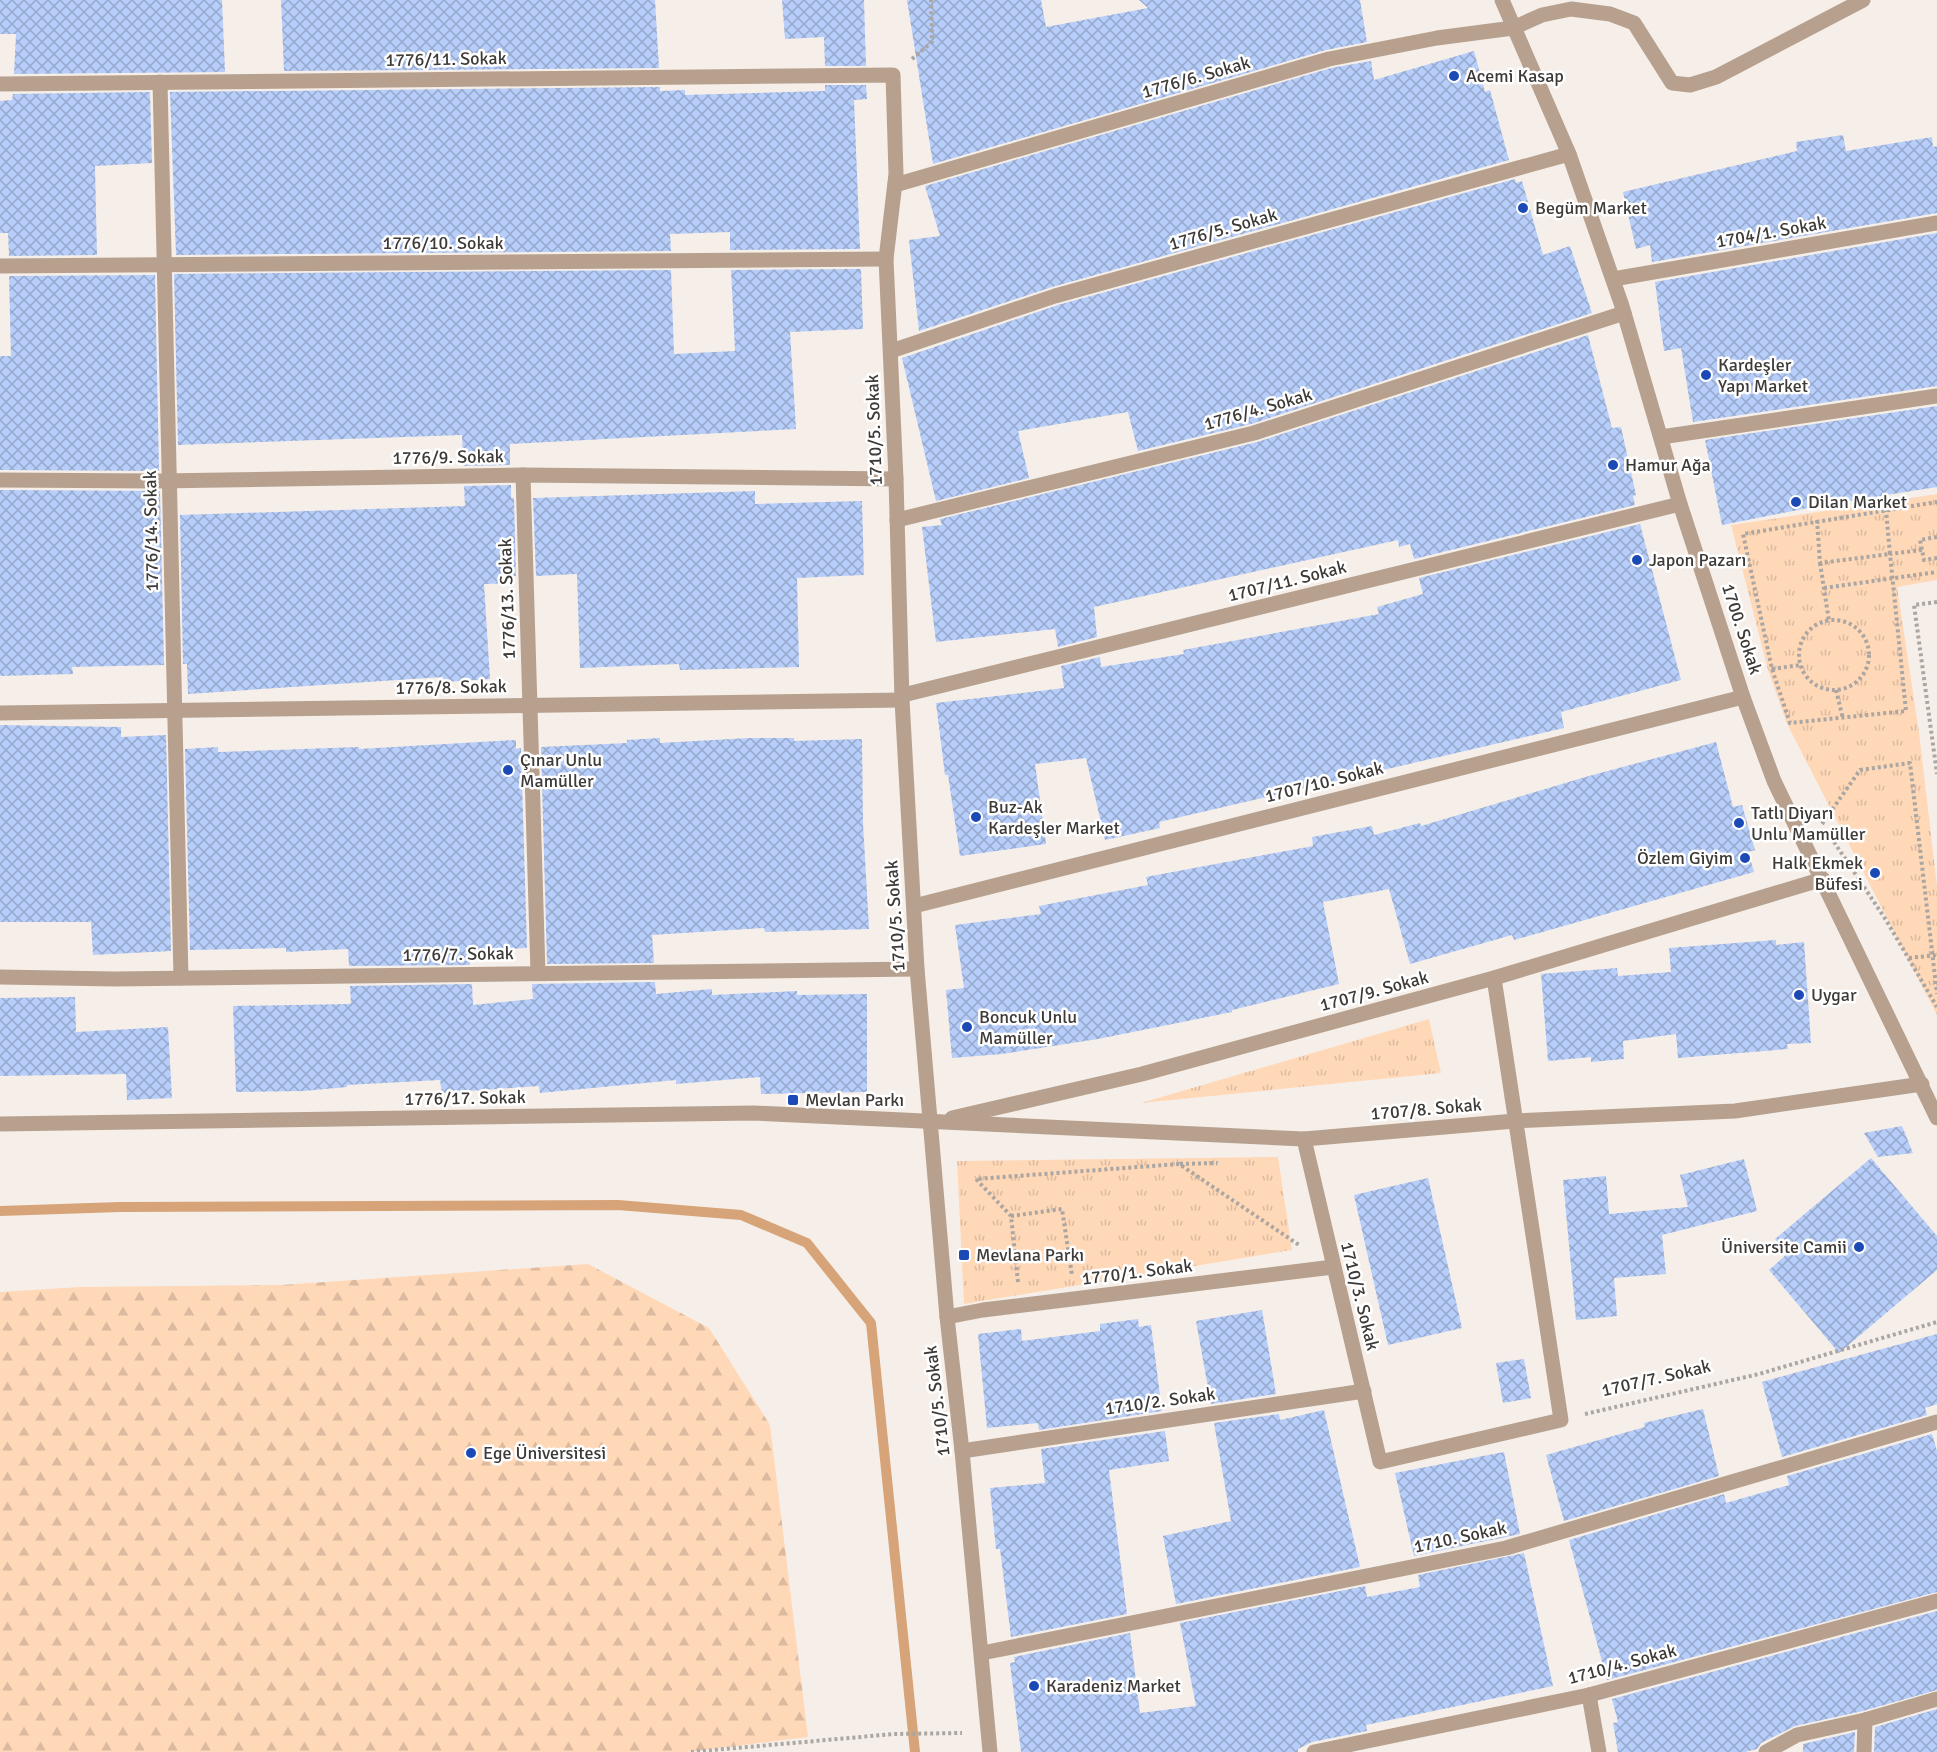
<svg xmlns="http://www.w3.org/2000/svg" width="1937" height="1752" viewBox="0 0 1937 1752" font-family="Signika,sans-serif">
<defs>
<pattern id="forest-firs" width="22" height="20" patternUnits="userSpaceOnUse" patternTransform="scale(1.5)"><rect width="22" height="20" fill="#ffd8b8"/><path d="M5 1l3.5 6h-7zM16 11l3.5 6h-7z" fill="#dbba9f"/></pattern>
<pattern id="park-tufts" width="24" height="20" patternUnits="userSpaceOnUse" patternTransform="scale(1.5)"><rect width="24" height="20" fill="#ffd8b8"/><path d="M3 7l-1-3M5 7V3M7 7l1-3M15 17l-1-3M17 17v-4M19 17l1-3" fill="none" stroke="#dbba9f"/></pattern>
<pattern id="building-cross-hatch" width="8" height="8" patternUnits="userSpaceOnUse" patternTransform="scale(1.5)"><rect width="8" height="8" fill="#b7cefa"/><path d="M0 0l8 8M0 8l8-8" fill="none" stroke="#96a8cb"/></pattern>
</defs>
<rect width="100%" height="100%" fill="#f6efe9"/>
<path fill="url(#forest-firs)" d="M588,1264L709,1328L770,1425L808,1737L687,1752H0V1292L80,1287L281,1285Z"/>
<g fill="url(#park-tufts)">
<path d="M1937,494V580L1897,587L1919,732L1937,886V1015L1787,724L1768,670L1731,525Z"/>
<path d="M1429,1019L1441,1073L1141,1103Z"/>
<path d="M1278,1157L1292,1250L964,1304L957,1161Z"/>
</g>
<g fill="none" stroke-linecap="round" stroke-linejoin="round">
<path stroke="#d6a478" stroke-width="10" d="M0,1211L120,1207L618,1205L741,1215L807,1243L871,1323L915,1752"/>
</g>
<g fill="url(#building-cross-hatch)">
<path d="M0,0H222L225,72L14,74L16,34H0Z"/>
<path d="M281,0H655L659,68L284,71Z"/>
<path d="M782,0H864L866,66H825L824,37L785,39Z"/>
<path d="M907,0H1041L1046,27L1148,8L1139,0H1360L1367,42L1326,50L933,164Z"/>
<path d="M1474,51L1485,92L1490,90L1509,160L1052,287L919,331L909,240L940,236L925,186L1331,68L1371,61L1374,80Z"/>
<path d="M825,85H866L867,99L854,100L860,249L730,250V232L670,234L671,251L176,255L170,92L660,87V91L685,90V95L825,91Z"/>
<path d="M150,92L152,163L95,166L97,255L9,256L8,233H0V101L12,100L13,94Z"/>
<path d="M1843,135L1846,151L1932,137L1933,147L1937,146V213L1652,262L1650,245L1636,249L1623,192L1797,151L1796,142Z"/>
<path d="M1515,179L1516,183L1522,181L1543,255L1570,246L1592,313L1251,424L1138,451L1128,412L1018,431L1029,478L936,501L902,358L1058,305Z"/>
<path d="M1937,233V386L1693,422L1681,348L1664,351L1655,282Z"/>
<path d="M861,269L863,329L790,332L796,429L510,444V465L463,466L462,435L178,445L174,274L671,270L674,354L735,351L731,270Z"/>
<path d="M155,275L159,471L0,470V356H11L9,276Z"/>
<path d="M1588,335L1612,428L1621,427L1636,495L1633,496L1635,505L1414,559L1410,544L1399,547L1398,540L1094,607L1097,637L1058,647L1055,629L936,642L922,527L942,525L940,519L1257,442Z"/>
<path d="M1937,406V487L1823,505L1722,525L1705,440Z"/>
<path d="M511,485V498H514L516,576H514V583L484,584L490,679L444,682L443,677L188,694L187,664H183L180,515L465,506L464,486Z"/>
<path d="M0,490L160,491L164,665L72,667L73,674L0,676Z"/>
<path d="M755,491V504L862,501L864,575L797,578L799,667L680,670L679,664L580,668L577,574L536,576L533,498Z"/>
<path d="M1640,524L1681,680L1561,712L1564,728L1159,822L1160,828L1105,840L1086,758L1035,764L1046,844L960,856L948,775H945L936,703L1064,688L1061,666L1100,657L1101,667L1184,654L1183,650L1379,614L1377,607L1423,594L1419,578Z"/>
<path d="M0,725L121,727V737L166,735L171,951L93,955L91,922H0Z"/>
<path d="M660,738V743L749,738H794V741L862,739L863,823L869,929L765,932L764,928L667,934L652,935L654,963L547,964L541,747L627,743V740Z"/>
<path d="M516,740V749L521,748L527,948L469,951L470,965L349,966L348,949L286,952V948L190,950L185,749L218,747V752L359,747V749Z"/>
<path d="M1716,742L1733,807L1742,805L1755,850L1748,852L1754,872L1514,940L1512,935L1410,964L1389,889L1323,902L1339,984L1232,1010V1012L1098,1039L1002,1054L952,1058L946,990L964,988L955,925L1041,914L1039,906L1148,885L1146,877L1313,846L1312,837L1372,826L1374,835L1420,823L1421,826L1589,776Z"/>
<path d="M1776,940V945L1804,942L1811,1043L1787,1044L1788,1049L1678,1058L1676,1034L1623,1041L1624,1059L1591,1062V1057L1548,1061L1541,974L1617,968L1618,976L1671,972L1669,948Z"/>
<path d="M655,982L656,994L712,989V995L797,991V995L867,994V1092L761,1094L760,1077L676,1084V1080L540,1093L539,1086L442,1093L440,1080L347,1085V1087L304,1091L236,1092L233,1006L348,1004L351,1003L350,986L472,984L473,1005L533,999L532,984Z"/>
<path d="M75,997L76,1032L168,1027L172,1098L127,1100L126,1074L0,1076V998Z"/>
<path d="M1902,1126L1913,1153L1878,1157L1864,1133Z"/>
<path d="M1871,1158L1937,1236V1270L1839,1353L1769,1270L1787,1254L1775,1239Z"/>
<path d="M1744,1159L1757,1211L1662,1235L1666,1274L1614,1278L1617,1316L1576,1320L1563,1180L1606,1176L1609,1214L1688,1207L1680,1175Z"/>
<path d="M1428,1178L1462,1328L1388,1345L1354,1195Z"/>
<path d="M1262,1310L1276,1394L1211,1404L1196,1321Z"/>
<path d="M1138,1319L1139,1327L1151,1325L1162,1411L1039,1430L1038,1423L987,1428L978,1334L1021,1329L1022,1341L1100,1331V1324Z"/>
<path d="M1937,1334V1404L1925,1408L1927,1415L1782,1457L1762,1382Z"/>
<path d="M1524,1359L1531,1398L1503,1403L1496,1363Z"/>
<path d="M1703,1409L1719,1476L1564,1521L1546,1455L1645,1427L1644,1423Z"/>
<path d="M1324,1410L1360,1567L1176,1604L1163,1536L1231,1521L1214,1423L1279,1414L1280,1420Z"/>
<path d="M1165,1431L1169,1461L1109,1470L1127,1614L1011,1637L1000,1549H996L990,1488L1045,1483L1041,1449Z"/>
<path d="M1932,1434L1937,1451V1592L1607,1680L1569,1540L1724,1494L1726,1503L1789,1485L1787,1476Z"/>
<path d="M1504,1452L1520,1534L1414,1556L1395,1473Z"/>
<path d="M1524,1553L1553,1686L1366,1725L1367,1731L1312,1742L1298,1749V1752H1021L1010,1663L1015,1662L1014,1657L1130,1633L1140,1713L1196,1706L1180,1623L1365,1586L1367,1597L1420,1587L1418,1575Z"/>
<path d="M1937,1611V1690L1863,1711L1795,1726L1761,1743L1757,1749L1745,1752H1618L1613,1723L1618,1722L1612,1699Z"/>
<path d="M1937,1709V1752H1874L1875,1727Z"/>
<path d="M1855,1732L1854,1752H1803V1744Z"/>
</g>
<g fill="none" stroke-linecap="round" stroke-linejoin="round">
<g stroke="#aba6a1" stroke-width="4" stroke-dasharray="3 3" stroke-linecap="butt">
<path d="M912,59L932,42L931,0"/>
<path d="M1817,520L1820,563L1890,554L1886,510"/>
<path d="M1937,537L1920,540L1924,560L1937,558"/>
<path d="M1922,550L1890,554L1906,711L1790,723L1772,669L1743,534L1937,502"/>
<path d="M1820,563L1829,621"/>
<path d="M1824,588L1937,572"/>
<path d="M1937,602L1914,605L1937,774"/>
<circle cx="1834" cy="655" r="35"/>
<path d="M1772,669L1800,665"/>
<path d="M1836,690L1843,719"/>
<path d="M1822,824L1860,770L1910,763L1937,994"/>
<path d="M1834,842L1886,920L1937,1007"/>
<path d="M1909,958L1937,955"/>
<path d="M1180,1164L1217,1163"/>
<path d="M1011,1216L1062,1209L1072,1275"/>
<path d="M1018,1282L1011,1216L976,1179L1179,1164L1299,1245"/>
<path d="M1585,1414L1759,1374L1937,1322"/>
<path d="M691,1752L894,1734L962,1733"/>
</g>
<g stroke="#b7a18e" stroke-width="15">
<path d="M1502,0L1569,154L1622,306L1680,504L1743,697L1774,781L1937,1118"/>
<path d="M160,82L181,978"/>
<path d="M0,84L893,75L896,174L886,259L896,479L902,700L917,969L947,1317L962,1451L990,1752"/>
<path d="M895,185L1329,59L1437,38L1513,28L1542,15L1571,9L1610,14L1634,23L1672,83L1690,85L1716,77L1863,0"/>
<path d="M0,266L886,259"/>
<path d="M1613,279L1937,223"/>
<path d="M891,351L1055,296L1569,154"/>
<path d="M1661,437L1937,396"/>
<path d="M523,475L538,973"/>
<path d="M0,480L158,481L523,475L896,479"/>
<path d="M897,520L1254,433L1624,313"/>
<path d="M903,695L1680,504"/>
<path d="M0,713L902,700"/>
<path d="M914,906L1743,697"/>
<path d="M0,977L115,979L917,969"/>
<path d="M952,1118L1142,1074L1494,978L1823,879"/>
<path d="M0,1124L754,1113L1304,1139L1515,1121L1735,1111L1922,1084"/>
<path d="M1304,1139L1380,1462L1561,1420L1494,978"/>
<path d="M947,1317L983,1310L1333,1267"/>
<path d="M962,1451L1364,1391"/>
<path d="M982,1653L1506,1548L1937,1422"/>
<path d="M1589,1695L1599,1752"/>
<path d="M1314,1752L1589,1695L1937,1601"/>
<path d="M1766,1752L1797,1735L1865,1720L1937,1699"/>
<path d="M1864,1752L1865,1720"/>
</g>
</g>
<g fill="#1b4ab7" stroke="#fff" stroke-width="2">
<circle cx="1454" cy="76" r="6"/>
<circle cx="1523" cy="208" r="6"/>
<circle cx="1706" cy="375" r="6"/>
<circle cx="1613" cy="465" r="6"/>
<circle cx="1796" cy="502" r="6"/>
<circle cx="1637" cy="560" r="6"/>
<circle cx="508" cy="770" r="6"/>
<circle cx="976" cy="817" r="6"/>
<circle cx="1739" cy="823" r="6"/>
<circle cx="1745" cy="858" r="6"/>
<circle cx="1875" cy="873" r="6"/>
<circle cx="1799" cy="995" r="6"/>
<circle cx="967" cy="1027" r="6"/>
<rect x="787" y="1094" width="12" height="12" rx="3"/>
<circle cx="1859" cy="1247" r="6"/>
<rect x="958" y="1249" width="12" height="12" rx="3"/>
<circle cx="471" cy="1453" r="6"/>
<circle cx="1034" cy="1686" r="6"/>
</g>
<g text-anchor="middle" stroke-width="5" stroke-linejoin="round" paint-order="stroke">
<g font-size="18" fill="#3d3a38" stroke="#fff">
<text transform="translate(446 59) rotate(-1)" y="6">1776/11. Sokak</text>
<text transform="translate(1196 77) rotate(-16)" y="6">1776/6. Sokak</text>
<text transform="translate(1223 229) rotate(-16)" y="6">1776/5. Sokak</text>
<text transform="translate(1771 232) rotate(-10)" y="6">1704/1. Sokak</text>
<text x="443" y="249">1776/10. Sokak</text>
<text transform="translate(1258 409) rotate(-16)" y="6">1776/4. Sokak</text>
<text transform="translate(874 430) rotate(-92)" y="6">1710/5. Sokak</text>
<text transform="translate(448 457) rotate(-1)" y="6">1776/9. Sokak</text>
<text transform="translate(151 531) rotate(-91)" y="6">1776/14. Sokak</text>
<text transform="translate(1287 581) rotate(-14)" y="6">1707/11. Sokak</text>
<text transform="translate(507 599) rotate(-92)" y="6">1776/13. Sokak</text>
<text transform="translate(1742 629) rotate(72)" y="6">1700. Sokak</text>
<text transform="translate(451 687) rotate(-1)" y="6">1776/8. Sokak</text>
<text transform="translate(1324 782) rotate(-14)" y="6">1707/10. Sokak</text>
<text transform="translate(895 916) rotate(-94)" y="6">1710/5. Sokak</text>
<text transform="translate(458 954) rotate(-1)" y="6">1776/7. Sokak</text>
<text transform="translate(1374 991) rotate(-15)" y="6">1707/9. Sokak</text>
<text transform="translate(465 1098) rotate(-1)" y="6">1776/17. Sokak</text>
<text transform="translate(1426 1109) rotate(-5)" y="6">1707/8. Sokak</text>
<text transform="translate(1137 1272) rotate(-7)" y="6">1770/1. Sokak</text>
<text transform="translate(1360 1296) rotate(76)" y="6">1710/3. Sokak</text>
<text transform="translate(1656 1378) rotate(-13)" y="6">1707/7. Sokak</text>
<text transform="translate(937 1401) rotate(-97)" y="6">1710/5. Sokak</text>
<text transform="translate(1160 1401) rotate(-8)" y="6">1710/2. Sokak</text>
<text transform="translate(1460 1537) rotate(-12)" y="6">1710. Sokak</text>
<text transform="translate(1622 1664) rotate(-15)" y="6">1710/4. Sokak</text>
</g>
<g font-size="18" fill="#3d3a38" stroke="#fff" text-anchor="start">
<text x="1466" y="82">Acemi Kasap</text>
<text x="1535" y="214">Begüm Market</text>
<text x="1718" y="371">Kardeşler<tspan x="1718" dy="21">Yapı Market</tspan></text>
<text x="1625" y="471">Hamur Ağa</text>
<text x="1808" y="508">Dilan Market</text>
<text x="1649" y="566">Japon Pazarı</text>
<text x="520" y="766">Çınar Unlu<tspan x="520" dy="21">Mamüller</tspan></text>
<text x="988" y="813">Buz-Ak<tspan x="988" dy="21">Kardeşler Market</tspan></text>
<text x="1751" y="819">Tatlı Diyarı<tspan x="1751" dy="21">Unlu Mamüller</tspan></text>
<text x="1733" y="864" text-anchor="end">Özlem Giyim</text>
<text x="1863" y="869" text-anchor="end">Halk Ekmek<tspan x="1863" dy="21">Büfesi</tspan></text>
<text x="1811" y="1001">Uygar</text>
<text x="979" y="1023">Boncuk Unlu<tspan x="979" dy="21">Mamüller</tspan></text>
<text x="805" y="1106">Mevlan Parkı</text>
<text x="1847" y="1253" text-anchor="end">Üniversite Camii</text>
<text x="976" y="1261">Mevlana Parkı</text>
<text x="483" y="1459">Ege Üniversitesi</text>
<text x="1046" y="1692">Karadeniz Market</text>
</g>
</g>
</svg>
